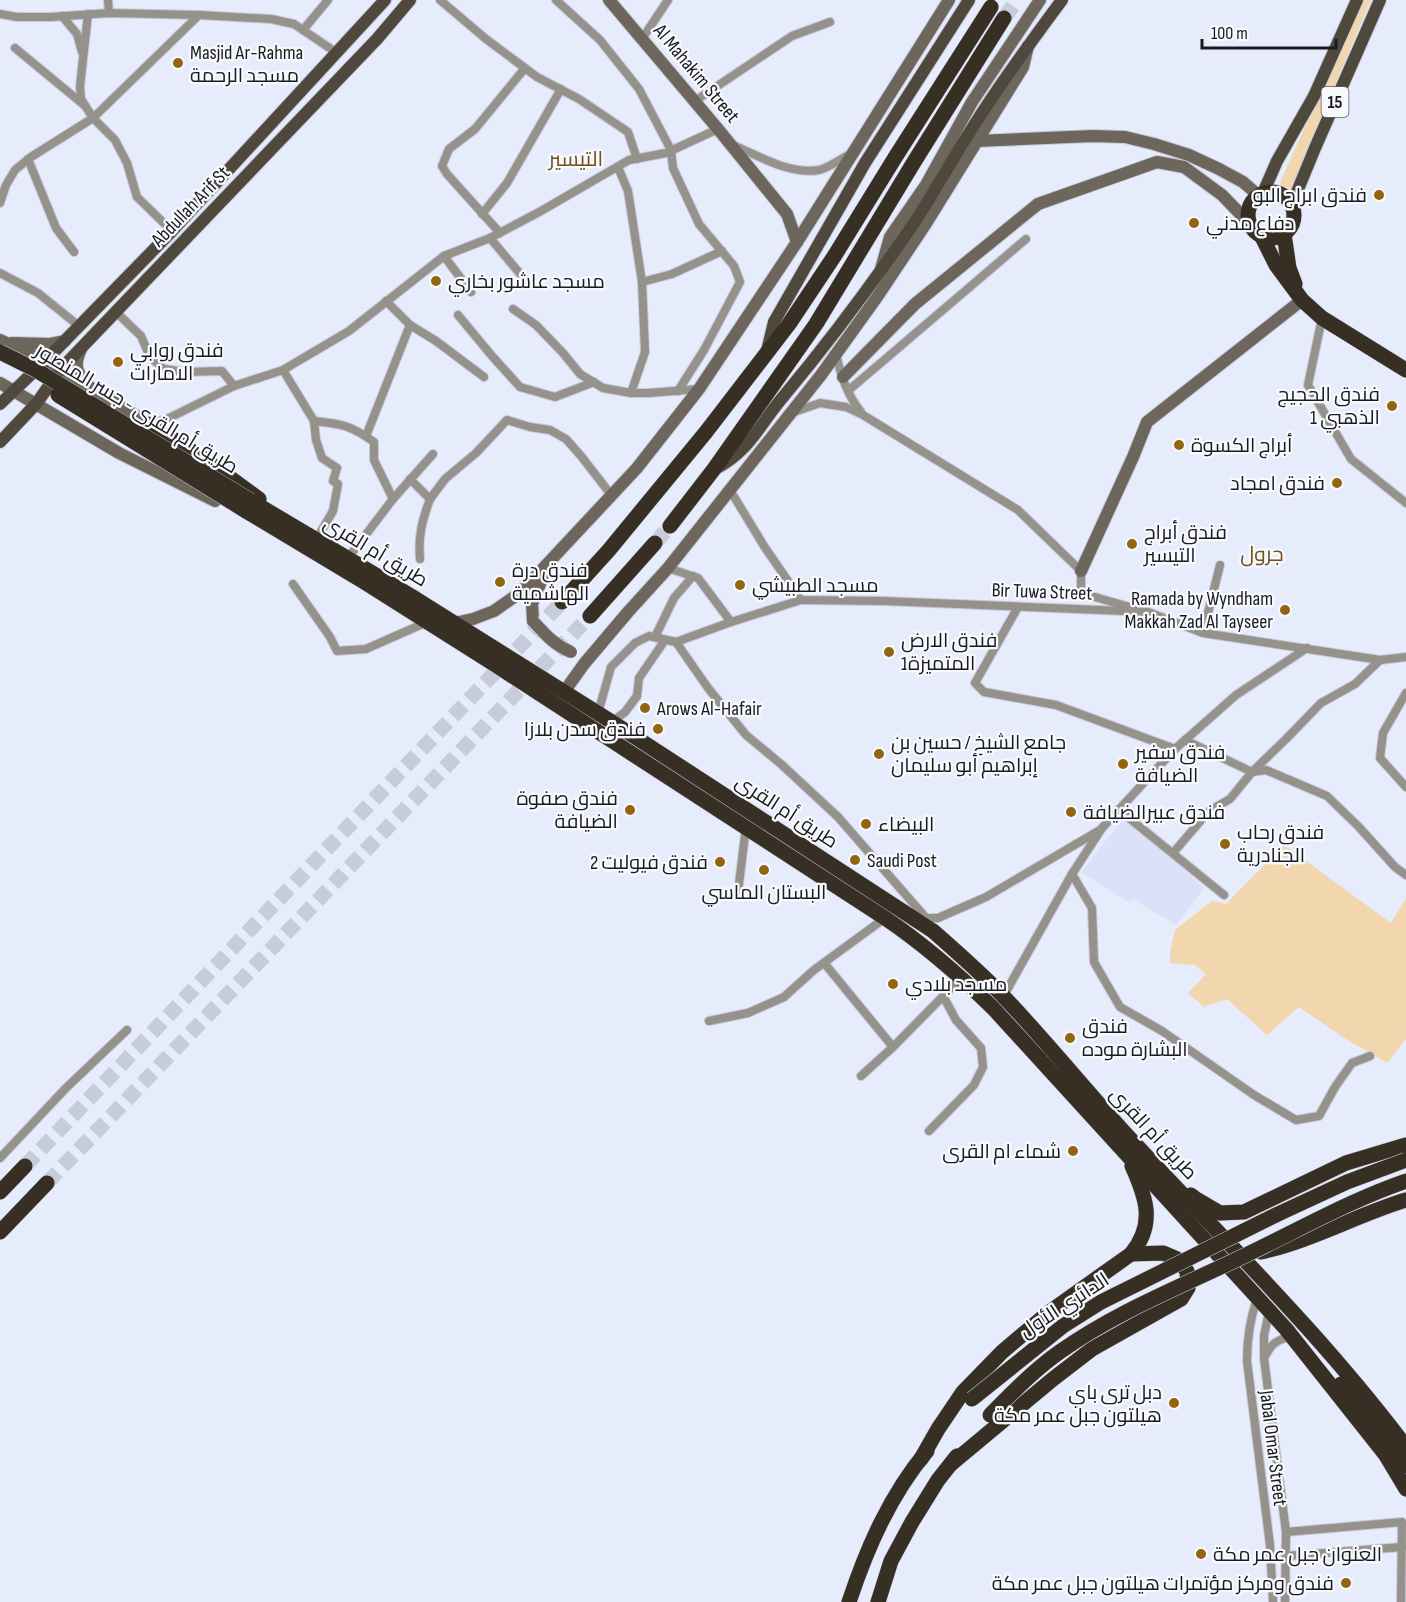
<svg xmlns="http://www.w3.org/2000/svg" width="1406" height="1602" viewBox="0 0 1406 1602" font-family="'Sofia Sans Condensed',Cairo,sans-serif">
<rect width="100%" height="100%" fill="#e6ecfc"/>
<path fill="#dae1f9" d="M1122,820L1164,852L1204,888L1176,925L1133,899L1129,902L1081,872Z"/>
<g fill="#f2d6ad">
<path d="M1363,0H1371L1303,159L1294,188L1290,192H1286L1279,188L1282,178Z"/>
<path d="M1284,845L1391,923L1406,898V1039L1387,1063L1341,1036L1299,1007L1267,1035L1227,999L1204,1007L1188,993L1206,974L1195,965L1170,963V953L1175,930L1212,901L1226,904Z"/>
</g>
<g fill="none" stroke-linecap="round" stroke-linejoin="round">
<g stroke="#c7ccdb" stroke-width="15" stroke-dasharray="15 8" stroke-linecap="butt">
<path d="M1004,18L1017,0"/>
<path d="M655,543L670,526"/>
<path d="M25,1166L562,602"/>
<path d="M47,1183L590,616"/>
</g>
<defs>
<g id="street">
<path d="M108,0L109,13"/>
<path d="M440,0L486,39L537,77L579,99L628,132L637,159"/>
<path d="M556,0L600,40L639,89L671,150L673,168L699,224L734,266L740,282L704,350L678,391"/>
<path d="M0,14L17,17H51L109,13L199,15L271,19L294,24L337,53"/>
<path d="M88,14L80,86L81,99L93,118L115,140L127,163L137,197L172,231"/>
<path d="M62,16L77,34L82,52"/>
<path d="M303,30L328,0"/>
<path d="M642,39L668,0"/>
<path d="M15,48L84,105"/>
<path d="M695,101L792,36L830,22"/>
<path d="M733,145C759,156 790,175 819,170C829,168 843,157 853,153"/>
<path d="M28,159L56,228L74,252"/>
<path d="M618,167L628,191L642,282L645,352L631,393"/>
<path d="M0,203L6,185L15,170L31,157L93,118L199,15"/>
<path d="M482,214L507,183L561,89"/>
<path d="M500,233L447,174L442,166L449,149L475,129L525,68"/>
<path d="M490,238L527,282"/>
<path d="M444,256L471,292"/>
<path d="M0,273L38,293L79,326"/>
<path d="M642,282L672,274L722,251"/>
<path d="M386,301L410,325L436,341L484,377"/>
<path d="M513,309L536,325L563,353L580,374L603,388L631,393H648L699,389"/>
<path d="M116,312L141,336L150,357L164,369L185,372L222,371L234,386"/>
<path d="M458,315L492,356L520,387L555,397L594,382"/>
<path d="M1322,318L1308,385L1351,459L1406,503"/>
<path d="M836,353C840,374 848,396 861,412"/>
<path d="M283,370L314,421C342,424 350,425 374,442V460L393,499"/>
<path d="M849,390L1026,239"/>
<path d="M794,412L820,403L846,407L863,415L1018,510L1081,571V593L1133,608"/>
<path d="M314,421L316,440L322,458L337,468L333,481L338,484L333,511L316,540"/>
<path d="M149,424L169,418L234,386L283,370L349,331L444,256L490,238L541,211L629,160L666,153L718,129"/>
<path d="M366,436L410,325"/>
<path d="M410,479L430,499L445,479L476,453L507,420L530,427L550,430L566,439L581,456L612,496"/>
<path d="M730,490L764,546L801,600L884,601L1148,612L1203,633L1380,660L1406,657"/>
<path d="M348,558L393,499L433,454"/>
<path d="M420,559C418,536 422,521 430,499"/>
<path d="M668,568L698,578L731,622L801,600"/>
<path d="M293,584L330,637L337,651L366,649L427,622"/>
<path d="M1018,607L975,683L984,692L1056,705L1175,749"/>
<path d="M1203,633L1220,565"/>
<path d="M655,637L674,598L693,576"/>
<path d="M676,642L731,622"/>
<path d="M1406,693L1383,733L1380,758L1406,787"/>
<path d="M598,713L611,667L635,643L649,636L676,642L708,688L746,735L781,764L838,817L926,918"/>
<path d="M612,722L625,712L637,696L639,678L665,640"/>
<path d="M1185,740L1252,772L1266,770L1327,796L1358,826L1395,867L1406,875"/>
<path d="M1119,810L1224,895"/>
<path d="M1173,853L1209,811L1230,799L1252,772L1286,739L1321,703L1355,684L1380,660"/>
<path d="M1072,874L1092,908L1094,962L1120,1007L1162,1031L1254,1095L1296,1120L1319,1116L1335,1087L1352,1063L1370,1056"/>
<path d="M738,892L746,827"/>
<path d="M922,918H938L986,897L1100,830"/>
<path d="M825,964L893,1047"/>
<path d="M1003,997L1072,874L1102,828L1175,749L1236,695L1307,648"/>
<path d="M709,1021L748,1013L784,997L814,970L885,918"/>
<path d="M861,1076L893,1047L962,977"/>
<path d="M929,1131L974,1085L983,1067L981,1048L956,1020L943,996"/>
<path d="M0,1158L66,1088L127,1030"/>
<path d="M1257,1299C1250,1319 1247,1339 1247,1361L1270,1545L1273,1602"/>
<path d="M1264,1355V1336L1269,1311"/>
<path d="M1286,1532L1402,1522L1401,1602"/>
<path d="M1286,1556L1402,1547"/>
<path d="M1285,1602L1286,1532L1264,1358C1272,1343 1275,1341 1291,1336"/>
</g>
<g id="secondary">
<path d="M609,0L718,129L787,214L797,242"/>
<path d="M976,141L1093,136L1125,137L1154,144L1189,155L1219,169L1243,182L1258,195"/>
<path d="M881,269L890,237L926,185L972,102L1040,0"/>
<path d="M0,340L45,361L61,369L149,424"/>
<path d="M12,343L50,344L65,341"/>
<path d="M81,349C74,365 76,369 84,383"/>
<path d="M843,377L915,304L1038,204L1157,162L1184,167L1222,195L1250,224"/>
<path d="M0,383L119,453L215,501"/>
<path d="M1081,571L1133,457L1147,422L1302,300"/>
<path d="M533,621L532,604L544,574"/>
<path d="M454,623L473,619L494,611L521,592L637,468L699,389L797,242L949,0"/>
<path d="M564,692L584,664L628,612L668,568L821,375L877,297L925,225L1023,67L1028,46"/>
</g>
<g id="primary">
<path d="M1263,193L1277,161L1314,96L1357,0"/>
<path d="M1292,204L1315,148L1380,0"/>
<path d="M767,351L774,322L865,163L969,0"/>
<path d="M0,404L45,361L172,231L385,0"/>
<path d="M0,442L36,404L61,369L377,39L410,0"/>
<path d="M715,469C750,451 759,425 783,397C829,342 873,283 914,223C934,193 951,161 971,130C999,85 1030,43 1062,0"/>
</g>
<g id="highway">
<circle cx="1271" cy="215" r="23"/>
<path d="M1284,234L1289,268L1295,284"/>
<path d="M1261,235L1276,265L1302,300L1322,318L1406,370"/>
<path d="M149,424L203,458L259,499"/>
<path d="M251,501L416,599L612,722L933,931C957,952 981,973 1003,996C1049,1044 1091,1097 1136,1145C1228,1244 1325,1339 1406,1447"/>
<path d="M246,511L361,580L497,666L885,918C925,945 959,975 993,1008L1286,1329L1385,1454L1406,1489"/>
<path d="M670,526L714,469L816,324L914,162L1004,18"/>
<path d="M562,602L609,550L706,432L789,324L835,255L896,156L991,7"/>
<path d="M590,616L655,543"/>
<path d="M0,1192L25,1166"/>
<path d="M1191,1195L1196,1199L1220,1213L1244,1212L1346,1163L1406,1145"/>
<path d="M0,1232L47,1183"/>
<path d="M1261,1252C1311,1241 1357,1215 1406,1200"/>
<path d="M1341,1384L1394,1448L1406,1466"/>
<path d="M921,1459L938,1429L963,1392L1002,1352L1048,1313L1131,1254C1156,1224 1146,1197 1132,1166"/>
<path d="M951,1464L1053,1379L1092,1349L1181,1299L1188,1288L1187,1271L1177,1259L1163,1253L1131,1254"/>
<path d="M849,1602C867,1548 890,1495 927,1451"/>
<path d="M878,1602L891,1561L912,1522L938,1480L957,1456"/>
</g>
</defs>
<use href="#street" stroke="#c5cad9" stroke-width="10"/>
<use href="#secondary" stroke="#c5cad9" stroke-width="14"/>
<use href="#primary" stroke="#c5cad9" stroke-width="14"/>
<use href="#highway" stroke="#c5cad9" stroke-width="16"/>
<use href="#street" stroke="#95918b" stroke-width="8"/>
<use href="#secondary" stroke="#6c665d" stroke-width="12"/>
<use href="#primary" stroke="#4f483d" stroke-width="12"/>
<use href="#highway" stroke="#372f23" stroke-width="15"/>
<defs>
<path id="secondary-bridge" d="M533,621C545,634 554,645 571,652"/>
<g id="highway-bridge">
<path d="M0,352L36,370L251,501"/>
<path d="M58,395L246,511"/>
<path d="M972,1399L1063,1326L1101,1302L1278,1214L1347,1182L1406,1160"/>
<path d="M990,1415C1013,1392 1035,1369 1061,1351C1119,1310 1185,1285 1248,1254C1300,1229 1351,1200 1406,1181"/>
</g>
</defs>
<use href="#secondary-bridge" stroke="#c5cad9" stroke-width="14" stroke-linecap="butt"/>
<use href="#highway-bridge" stroke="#c5cad9" stroke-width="16" stroke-linecap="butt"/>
<use href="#secondary-bridge" stroke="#6c665d" stroke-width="12"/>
<use href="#highway-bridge" stroke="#372f23" stroke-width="15"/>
</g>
<g fill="#926510" stroke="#f8f9fd" stroke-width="2">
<circle cx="178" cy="63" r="6"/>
<circle cx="1379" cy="195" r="6"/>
<circle cx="1194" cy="223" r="6"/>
<circle cx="436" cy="281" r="6"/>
<circle cx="118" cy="362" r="6"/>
<circle cx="1392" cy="406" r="6"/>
<circle cx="1179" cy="445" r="6"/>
<circle cx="1337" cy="483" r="6"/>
<circle cx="1132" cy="544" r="6"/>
<circle cx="500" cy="582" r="6"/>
<circle cx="740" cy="585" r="6"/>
<circle cx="1285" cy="610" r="6"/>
<circle cx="889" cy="652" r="6"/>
<circle cx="645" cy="708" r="6"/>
<circle cx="658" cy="729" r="6"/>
<circle cx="879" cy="754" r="6"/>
<circle cx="1123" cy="764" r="6"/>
<circle cx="630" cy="810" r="6"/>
<circle cx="1071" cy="812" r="6"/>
<circle cx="866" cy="824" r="6"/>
<circle cx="1225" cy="844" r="6"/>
<circle cx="855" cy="860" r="6"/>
<circle cx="720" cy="862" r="6"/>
<circle cx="764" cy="870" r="6"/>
<circle cx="893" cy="984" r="6"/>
<circle cx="1070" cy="1038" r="6"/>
<circle cx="1073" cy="1151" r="6"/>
<circle cx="1174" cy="1403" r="6"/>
<circle cx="1201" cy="1554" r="6"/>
<circle cx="1346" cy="1583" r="6"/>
</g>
<g text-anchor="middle" stroke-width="4.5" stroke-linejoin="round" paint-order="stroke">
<rect fill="#f8f9fd" stroke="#5b5d62" stroke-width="1.5" x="1321.5" y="87" width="27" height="30" rx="4.5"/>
<g font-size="18" font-weight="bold" fill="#181a1f">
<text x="1335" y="108">15</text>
</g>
<g font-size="20" fill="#181a1f" stroke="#f8f9fd" text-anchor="start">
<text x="190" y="59">Masjid Ar-Rahma<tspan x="190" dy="23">مسجد الرحمة</tspan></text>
<text x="1367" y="202" text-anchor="end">فندق ابراج البو</text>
<text x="1206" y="230">دفاع مدني</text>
<text x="448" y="288">مسجد عاشور بخاري</text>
<text x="130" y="357">فندق روابي<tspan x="130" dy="23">الامارات</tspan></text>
<text x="1380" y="401" text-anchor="end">فندق الحجيج<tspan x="1380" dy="23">الذهبي 1</tspan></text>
<text x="1191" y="452">أبراج الكسوة</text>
<text x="1325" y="490" text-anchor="end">فندق امجاد</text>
<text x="1144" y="539">فندق أبراج<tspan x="1144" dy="23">التيسير</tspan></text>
<text x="512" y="577">فندق درة<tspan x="512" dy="23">الهاشمية</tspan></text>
<text x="752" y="592">مسجد الطبيشي</text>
<text x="1273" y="605" text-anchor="end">Ramada by Wyndham<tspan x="1273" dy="23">Makkah Zad Al Tayseer</tspan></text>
<text x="901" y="647">فندق الارض<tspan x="901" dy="23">المتميزة1</tspan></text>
<text x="657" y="715">Arows Al-Hafair</text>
<text x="646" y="736" text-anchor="end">فندق سدن بلازا</text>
<text x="891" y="749">جامع الشيخ / حسين بن<tspan x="891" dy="23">إبراهيم أبو سليمان</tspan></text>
<text x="1135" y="759">فندق سفير<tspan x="1135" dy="23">الضيافة</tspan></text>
<text x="618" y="805" text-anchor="end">فندق صفوة<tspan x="618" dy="23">الضيافة</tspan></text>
<text x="1083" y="819">فندق عبيرالضيافة</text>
<text x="878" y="831">البيضاء</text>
<text x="1237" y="839">فندق رحاب<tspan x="1237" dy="23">الجنادرية</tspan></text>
<text x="867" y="867">Saudi Post</text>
<text x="708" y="869" text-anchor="end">فندق فيوليت 2</text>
<text x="764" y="899" text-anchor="middle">البستان الماسي</text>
<text x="905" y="991">مسجد بلادي</text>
<text x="1082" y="1033">فندق<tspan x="1082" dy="23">البشارة موده</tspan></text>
<text x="1061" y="1158" text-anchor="end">شماء ام القرى</text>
<text x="1162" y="1399" text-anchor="end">دبل ترى باي<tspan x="1162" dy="23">هيلتون جبل عمر مكة</tspan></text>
<text x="1213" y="1561">العنوان جبل عمر مكة</text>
<text x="1334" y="1590" text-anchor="end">فندق ومركز مؤتمرات هيلتون جبل عمر مكة</text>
</g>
<g font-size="20" fill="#181a1f" stroke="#f8f9fd">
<text transform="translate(697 73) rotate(50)" y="7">Al Mahakim Street</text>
<text transform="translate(190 206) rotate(-46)" y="7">Abdullah Arif St</text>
<text transform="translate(137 408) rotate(31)" y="7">طريق أم القرى - جسر المنصور</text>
<text transform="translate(376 551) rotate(31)" y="7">طريق أم القرى</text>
<text transform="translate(1042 591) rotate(2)" y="7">Bir Tuwa Street</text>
<text transform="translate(787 811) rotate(33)" y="7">طريق أم القرى</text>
<text transform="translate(1154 1133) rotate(47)" y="7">طريق أم القرى</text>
<text transform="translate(1064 1305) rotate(-33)" y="7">الدائري الأول</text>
<text transform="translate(1274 1448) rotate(83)" y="7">Jabal Omar Street</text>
</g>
<g font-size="21" fill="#70501c" stroke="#f8f9fd">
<text x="576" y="166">التيسير</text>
<text x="1262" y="561">جرول</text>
</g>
</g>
<path d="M1202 39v9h134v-9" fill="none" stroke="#181a1f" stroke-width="3"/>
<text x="1211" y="39" font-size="18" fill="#181a1f" stroke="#f8f9fd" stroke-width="4.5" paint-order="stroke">100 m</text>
</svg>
